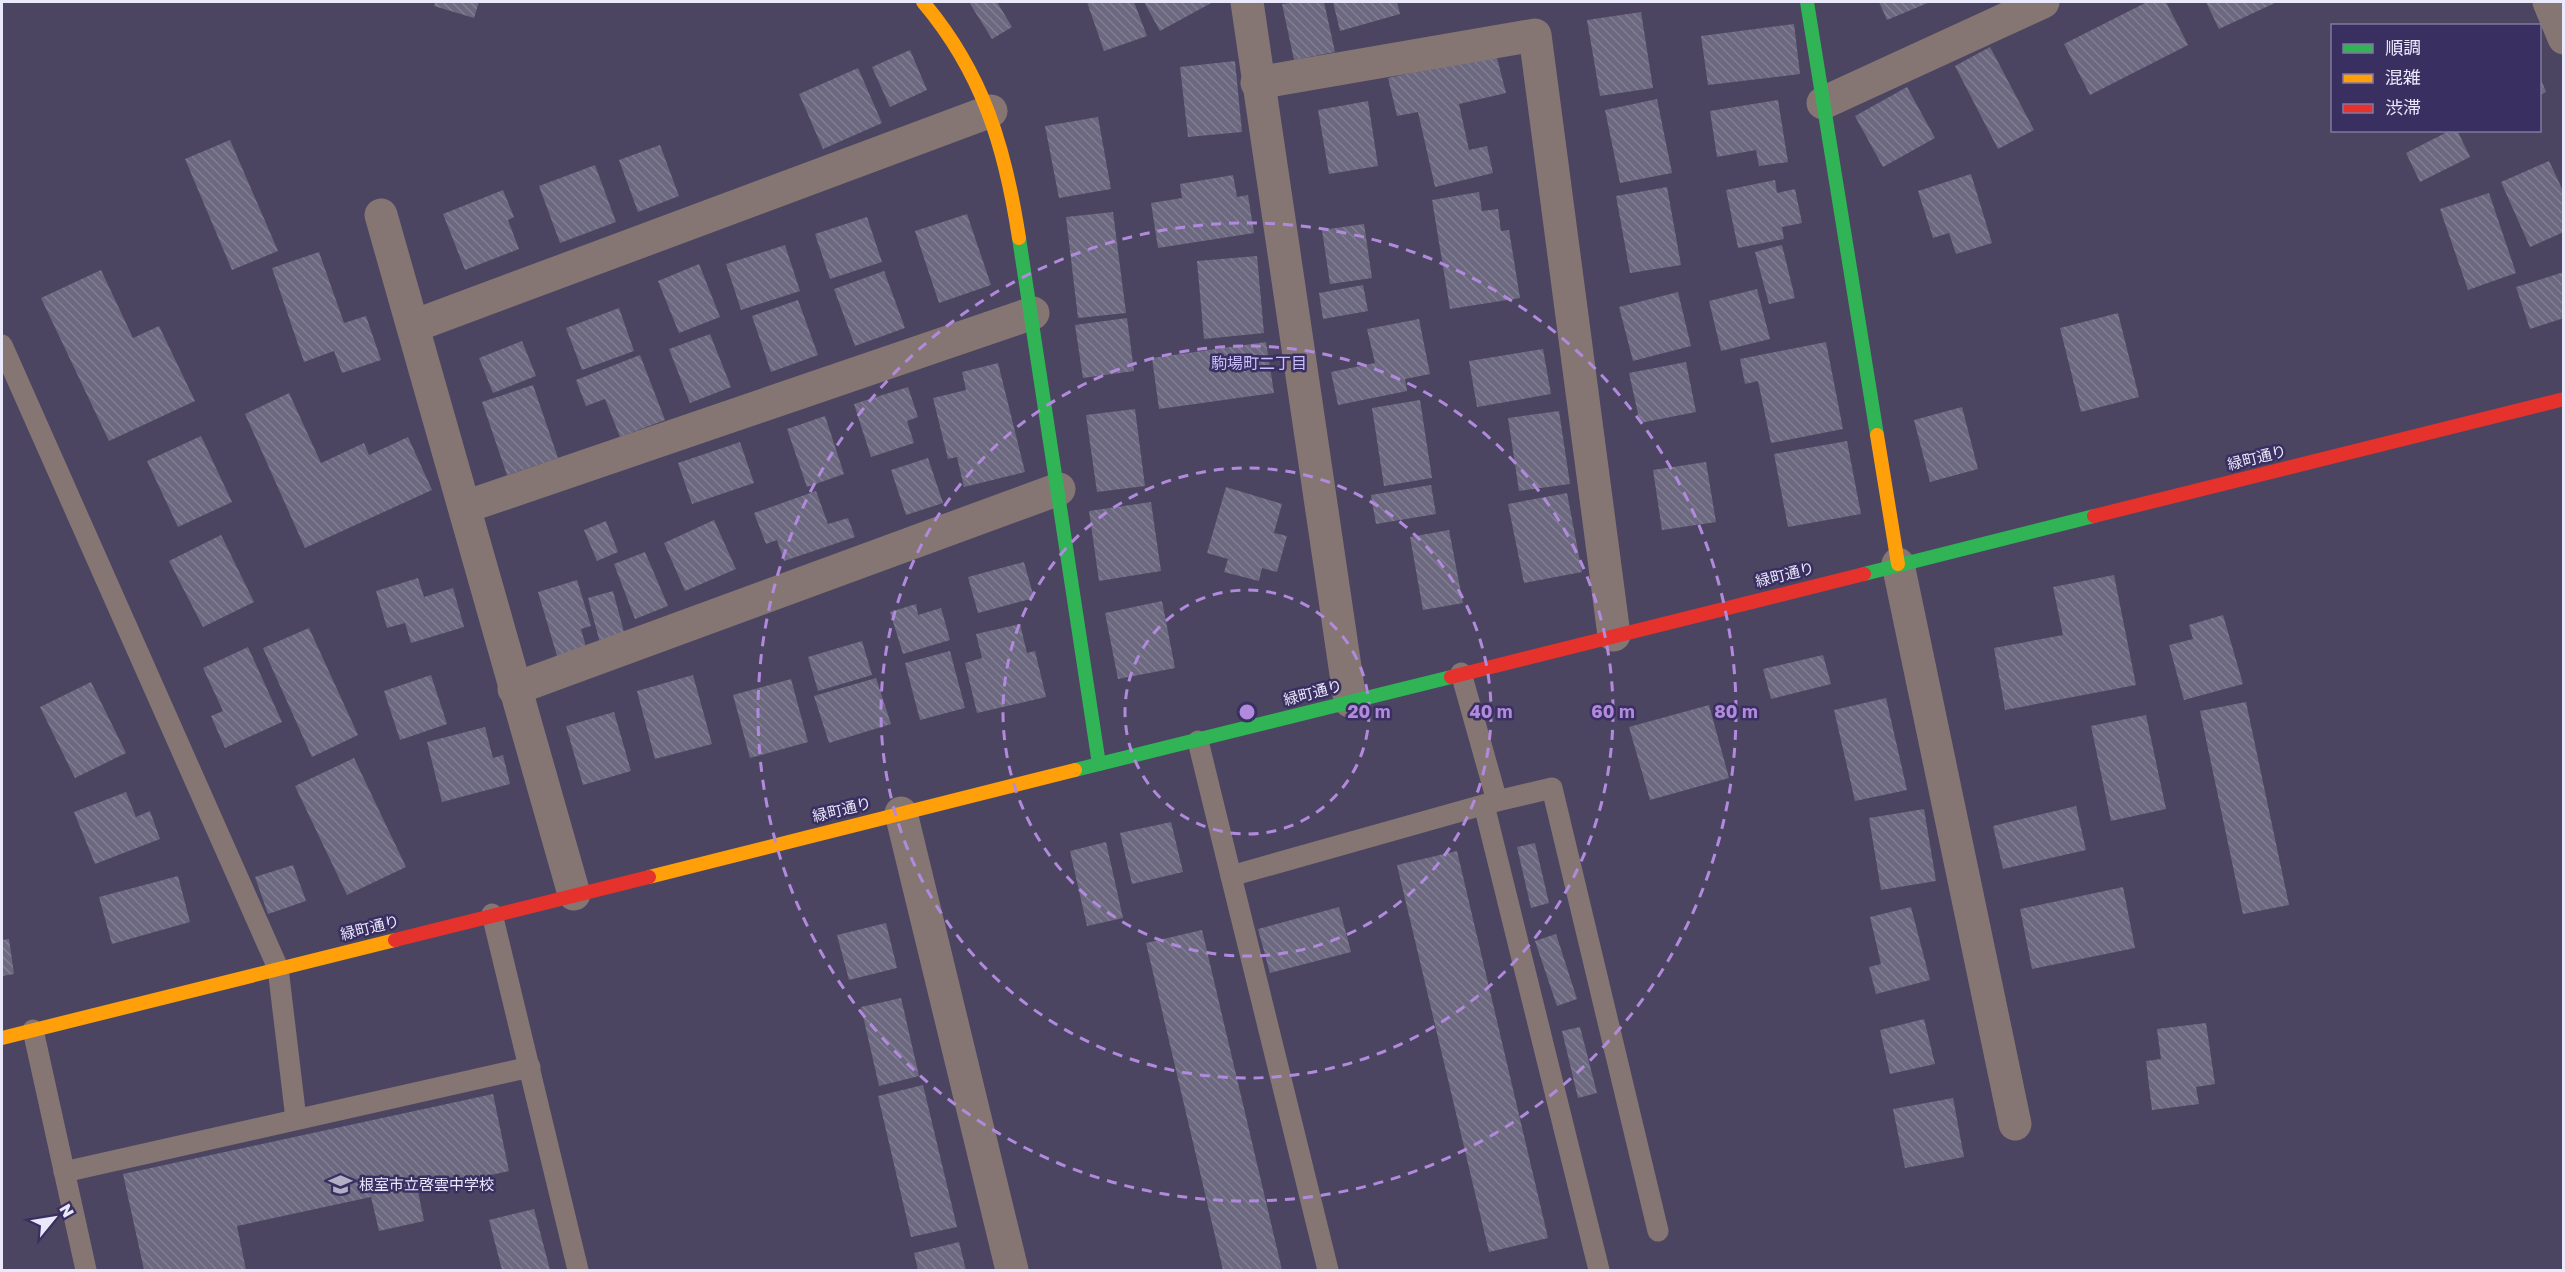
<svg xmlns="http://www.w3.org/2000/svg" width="2565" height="1272" viewBox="0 0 2565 1272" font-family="'Golos Text','Noto Sans JP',sans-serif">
<defs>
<pattern id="building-back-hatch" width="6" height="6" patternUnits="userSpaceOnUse" patternTransform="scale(1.5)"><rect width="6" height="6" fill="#6c687f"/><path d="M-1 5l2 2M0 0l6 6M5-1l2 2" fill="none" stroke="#817e92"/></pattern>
</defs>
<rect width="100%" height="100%" fill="#4b4561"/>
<g fill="url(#building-back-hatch)">
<path d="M435,2H479L474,18L434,6Z"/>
<path d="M969,2H997L1012,27L992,39Z"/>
<path d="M1087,2H1134L1147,36L1104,51Z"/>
<path d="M1144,2H1213L1160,31Z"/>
<path d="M1296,2H1324L1335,52L1294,60L1282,4Z"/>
<path d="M1333,2H1397L1400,14L1340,31Z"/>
<path d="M1879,2H1930L1887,20Z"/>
<path d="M2147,2H2166L2188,45L2090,95L2064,44Z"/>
<path d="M2206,2H2277L2219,29Z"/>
<path d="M1641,12L1653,88L1600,96L1587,20Z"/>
<path d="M1794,24L1800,74L1708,85L1701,36Z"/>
<path d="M1990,47L2034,130L1998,149L1955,66Z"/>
<path d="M910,50L927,90L890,107L872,67Z"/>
<path d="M1496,54L1506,93L1459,104L1469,150L1487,146L1493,173L1435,187L1418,112L1397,116L1388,78Z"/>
<path d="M1235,61L1242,132L1188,137L1180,67Z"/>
<path d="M858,68L882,123L823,149L799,94Z"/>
<path d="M2540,77L2546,92L2540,95Z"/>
<path d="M1907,87L1935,138L1883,167L1855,116Z"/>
<path d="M1657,99L1672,173L1620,183L1605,110Z"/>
<path d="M1778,100L1788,162L1759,166L1756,150L1717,157L1710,111Z"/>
<path d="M1368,101L1378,166L1329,174L1318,110Z"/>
<path d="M1098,117L1111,189L1059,198L1045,126Z"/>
<path d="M2451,130H2457L2470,157L2420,182L2406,153Z"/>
<path d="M230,140L278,251L232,270L185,159Z"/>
<path d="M660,145L679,196L638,212L619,160Z"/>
<path d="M2549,161L2564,193V232L2530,247L2501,182Z"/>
<path d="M595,165L616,222L560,243L539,186Z"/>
<path d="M1971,174L1992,243L1956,254L1949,233L1933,238L1918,191Z"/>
<path d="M1233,175L1237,197L1248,195L1254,233L1158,248L1151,203L1182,198L1180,184Z"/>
<path d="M1775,180L1777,193L1795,189L1802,223L1782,227L1784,239L1738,248L1726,190Z"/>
<path d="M1667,187L1681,265L1630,273L1616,196Z"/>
<path d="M503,190L514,217L508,220L519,249L465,270L443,214Z"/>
<path d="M1479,192L1482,211L1498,209L1501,231L1509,230L1520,298L1450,309L1432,200Z"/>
<path d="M2489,193L2516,273L2468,290L2440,209Z"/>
<path d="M1113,212L1126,313L1078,318L1066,217Z"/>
<path d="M967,214L991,285L939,303L915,231Z"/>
<path d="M867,217L882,262L830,279L815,234Z"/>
<path d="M1364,224L1372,278L1330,284L1322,230Z"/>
<path d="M785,245L800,291L741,310L726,264Z"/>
<path d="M1782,245L1795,298L1769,304L1755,252Z"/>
<path d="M319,252L344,323L366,316L381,360L342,373L334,351L304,362L272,268Z"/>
<path d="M1257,256L1264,333L1204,339L1197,261Z"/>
<path d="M699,264L720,317L679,333L658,281Z"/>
<path d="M101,270L133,338L159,326L195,401L109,441L41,298Z"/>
<path d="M884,271L905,328L855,346L834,289Z"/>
<path d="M2564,272V318L2530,329L2516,287Z"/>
<path d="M1363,285L1368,311L1323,319L1319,293Z"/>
<path d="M1757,289L1770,339L1721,351L1709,301Z"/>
<path d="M1678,292L1691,346L1633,361L1619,307Z"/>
<path d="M798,300L818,355L771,372L752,316Z"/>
<path d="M619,308L634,351L582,370L566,328Z"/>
<path d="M2118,313L2139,397L2081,412L2060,328Z"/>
<path d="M1127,318L1134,371L1083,378L1075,325Z"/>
<path d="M1419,319L1430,374L1405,379L1407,391L1338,405L1331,372L1375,363L1367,329Z"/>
<path d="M710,334L731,387L690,403L669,349Z"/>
<path d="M522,341L536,376L493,393L479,358Z"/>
<path d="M1266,342L1274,393L1159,409L1152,358Z"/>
<path d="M1826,342L1843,429L1771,443L1758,381L1745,384L1740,359Z"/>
<path d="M1543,349L1551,394L1477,407L1469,361Z"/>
<path d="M640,355L665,420L620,437L605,399L586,406L576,380Z"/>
<path d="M1686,362L1696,412L1640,423L1629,373Z"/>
<path d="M998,363L1025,472L964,487L957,457L948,459L933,398L966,390L962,372Z"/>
<path d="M533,385L558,458L507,475L482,402Z"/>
<path d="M908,387L918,417L907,421L914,443L871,457L854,404Z"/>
<path d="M289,393L321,463L364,443L369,455L408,437L432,490L305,548L245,414Z"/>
<path d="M1420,400L1432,478L1384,486L1372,408Z"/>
<path d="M1962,407L1978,469L1930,482L1914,420Z"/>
<path d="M1135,409L1145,486L1097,492L1086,415Z"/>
<path d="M1559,411L1570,484L1519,491L1508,418Z"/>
<path d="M825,416L844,474L807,487L787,429Z"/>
<path d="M201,436L232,502L178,527L147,461Z"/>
<path d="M1847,441L1861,514L1788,527L1774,454Z"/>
<path d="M740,442L754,483L692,504L678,463Z"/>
<path d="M928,458L943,503L906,515L891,470Z"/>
<path d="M1706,462L1716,522L1662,530L1653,470Z"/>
<path d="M1431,485L1436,514L1376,524L1371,495Z"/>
<path d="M1226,487L1282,504L1274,533L1287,536L1277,572L1262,568L1259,581L1224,572L1228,559L1207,553Z"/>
<path d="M816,491L828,524L848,518L855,537L784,561L777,540L766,544L754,513Z"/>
<path d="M1567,493L1582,572L1524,583L1508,504Z"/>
<path d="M1151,502L1161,571L1099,581L1089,511Z"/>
<path d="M714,520L736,569L685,591L664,543Z"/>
<path d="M606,521L618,552L597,561L584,530Z"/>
<path d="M1449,530L1463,603L1423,610L1410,537Z"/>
<path d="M221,535L254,602L203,627L169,561Z"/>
<path d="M645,552L668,606L635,619L614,564Z"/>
<path d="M1024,562L1034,598L978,613L968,577Z"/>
<path d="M2114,575L2136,685L2005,710L1994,648L2063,635L2053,587Z"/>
<path d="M418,578L424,597L453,588L464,627L411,643L405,623L387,628L376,591Z"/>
<path d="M577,580L591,626L581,629L586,647L557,656L538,592Z"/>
<path d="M613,591L625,636L600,643L588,598Z"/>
<path d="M1162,601L1175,668L1118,679L1105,613Z"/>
<path d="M916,604L918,615L941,608L950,640L903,654L890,612Z"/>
<path d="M2223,615L2243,684L2184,700L2169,645L2193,639L2189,625Z"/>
<path d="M1020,624L1027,653L1035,651L1046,697L977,713L965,663L982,658L976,634Z"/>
<path d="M309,628L358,735L312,757L263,648Z"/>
<path d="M862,641L872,675L818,691L808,657Z"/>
<path d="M248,647L282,722L225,748L211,716L223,711L203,668Z"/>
<path d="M950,651L965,708L920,720L905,663Z"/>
<path d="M1823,655L1831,684L1771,699L1763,669Z"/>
<path d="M431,675L447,724L400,740L384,691Z"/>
<path d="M693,675L712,744L655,759L637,691Z"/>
<path d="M876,678L891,724L829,743L814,696Z"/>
<path d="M791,679L808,742L750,758L733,695Z"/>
<path d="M91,682L126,753L75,778L40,707Z"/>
<path d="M1886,698L1907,790L1855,801L1834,710Z"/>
<path d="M2246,702L2289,905L2243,914L2200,711Z"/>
<path d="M1709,705L1729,778L1650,800L1629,727Z"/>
<path d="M614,712L631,771L583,785L566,726Z"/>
<path d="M2146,715L2166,809L2111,821L2091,726Z"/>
<path d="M485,727L493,758L503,755L510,784L442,802L427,742Z"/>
<path d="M354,758L406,867L347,895L295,786Z"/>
<path d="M126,792L136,817L150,811L160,839L95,864L74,812Z"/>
<path d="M2076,806L2086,850L2003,869L1993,826Z"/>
<path d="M1924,809L1936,881L1881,890L1869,818Z"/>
<path d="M1171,822L1183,872L1132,884L1120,833Z"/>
<path d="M1106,842L1123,918L1087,926L1070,851Z"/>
<path d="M1535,843L1549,903L1531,908L1517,847Z"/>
<path d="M1457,851L1548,1238L1489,1252L1397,865Z"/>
<path d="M293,865L306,901L268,914L255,877Z"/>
<path d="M178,876L190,922L112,944L99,897Z"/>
<path d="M2123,887L2135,948L2032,969L2020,909Z"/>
<path d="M1339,907L1351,952L1270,973L1258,929Z"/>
<path d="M1911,907L1930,980L1876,994L1869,967L1881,964L1870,917Z"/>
<path d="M886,923L897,968L849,980L837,935Z"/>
<path d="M1202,930L1282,1270H1223L1146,943Z"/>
<path d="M1556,934L1577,999L1557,1006L1535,941Z"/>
<path d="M9,939L14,974L2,976V940Z"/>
<path d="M901,998L919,1076L879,1086L861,1007Z"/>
<path d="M1924,1019L1935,1064L1890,1074L1880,1030Z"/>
<path d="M2206,1023L2215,1084L2196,1087L2199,1104L2152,1110L2146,1061L2161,1059L2157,1029Z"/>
<path d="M1580,1027L1597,1093L1578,1098L1562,1031Z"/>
<path d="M923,1085L957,1227L911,1237L878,1096Z"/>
<path d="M493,1094L509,1171L418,1191L424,1221L379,1231L371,1197L237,1226L246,1270H144L123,1174Z"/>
<path d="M1953,1098L1964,1157L1905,1168L1893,1109Z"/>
<path d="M534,1209L550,1270H502L489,1220Z"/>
<path d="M959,1242L966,1270H918L914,1253Z"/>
</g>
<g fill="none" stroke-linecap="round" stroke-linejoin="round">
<g stroke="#857674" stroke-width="21">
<path d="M2,345L278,968L296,1119"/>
<path d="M1198,741L1231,876L1497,801L1461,673"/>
<path d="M1497,801L1552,788L1658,1231"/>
<path d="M1484,805L1599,1270"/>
<path d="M1231,876L1328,1270"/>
<path d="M492,914L578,1270"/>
<path d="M33,1030L86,1270"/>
<path d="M64,1172L530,1067"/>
</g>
<g stroke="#857674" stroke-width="33">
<path d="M1247,2L1350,701"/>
<path d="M2549,2L2564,38"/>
<path d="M1257,83L1535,35L1614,635"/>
<path d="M1823,103L2043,2"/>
<path d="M381,215L574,894"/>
<path d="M414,326L991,111"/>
<path d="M465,507L1033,313"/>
<path d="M1898,564L2015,1124"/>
<path d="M514,689L1059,489"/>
<path d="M901,813L1012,1270"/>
</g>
<g stroke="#30b455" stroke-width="14">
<path d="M1807,2L1877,435"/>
<path d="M1019,238L1099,764"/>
<path d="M1864,574L2094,516"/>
<path d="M1075,770L1451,677"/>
</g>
<g stroke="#ff9f0a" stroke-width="14">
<path d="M923,2C983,73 1005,147 1019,238"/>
<path d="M1877,435L1898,564"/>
<path d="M649,877L1075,770"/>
<path d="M2,1038L395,940"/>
</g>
<g stroke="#e5322d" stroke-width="14">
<path d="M2094,516L2564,399"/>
<path d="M1451,677L1864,574"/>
<path d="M395,940L649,877"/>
</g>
</g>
<g fill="none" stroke="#b28add" stroke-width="3" stroke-dasharray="10 8">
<circle cx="1247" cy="712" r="122"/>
<circle cx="1247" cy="712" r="244"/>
<circle cx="1247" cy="712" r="366"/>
<circle cx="1247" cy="712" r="489"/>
</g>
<defs>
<symbol id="school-bare" viewBox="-9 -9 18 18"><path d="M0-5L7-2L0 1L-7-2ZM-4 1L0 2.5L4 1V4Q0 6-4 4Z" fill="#b2afc5" stroke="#3a2f61" stroke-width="2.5" paint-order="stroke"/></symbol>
</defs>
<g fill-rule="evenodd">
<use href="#school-bare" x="324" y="1168" width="33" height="33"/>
</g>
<g text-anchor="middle" stroke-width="5" stroke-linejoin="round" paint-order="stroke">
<g font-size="15" fill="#eae8fb" stroke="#3a2f61">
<text transform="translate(2257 458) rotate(-14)" y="5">緑町通り</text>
<text transform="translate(1785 575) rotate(-14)" y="5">緑町通り</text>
<text transform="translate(1313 693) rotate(-15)" y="5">緑町通り</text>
<text transform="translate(842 810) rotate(-14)" y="5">緑町通り</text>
<text transform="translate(370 928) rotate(-14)" y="5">緑町通り</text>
</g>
<g font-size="15" fill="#eae8fb" stroke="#3a2f61" text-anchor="start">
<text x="359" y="1190">根室市立啓雲中学校</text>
</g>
<g font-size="16" fill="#c8bffc" stroke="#3a2f61">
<text x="1259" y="369">駒場町二丁目</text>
</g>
</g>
<circle cx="1247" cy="712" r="9" fill="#b28add" stroke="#3a2f61" stroke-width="3"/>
<g font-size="18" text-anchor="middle" font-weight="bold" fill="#b28add" stroke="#3a2f61" stroke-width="5" stroke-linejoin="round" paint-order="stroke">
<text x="1369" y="718">20 m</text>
<text x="1491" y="718">40 m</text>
<text x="1613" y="718">60 m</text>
<text x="1736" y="718">80 m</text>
</g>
<rect width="2565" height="1272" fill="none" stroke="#eae8fb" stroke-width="6"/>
<rect x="2331" y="24" width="210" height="108" fill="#3a2f61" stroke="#80799f" stroke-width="1.5"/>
<rect x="2343" y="44" width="30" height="9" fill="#30b455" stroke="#80799f" stroke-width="1.5"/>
<text x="2385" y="54" font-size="18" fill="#eae8fb">順調</text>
<rect x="2343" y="74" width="30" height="9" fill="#ff9f0a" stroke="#80799f" stroke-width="1.5"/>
<text x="2385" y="84" font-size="18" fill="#eae8fb">混雑</text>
<rect x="2343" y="104" width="30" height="9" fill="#e5322d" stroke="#80799f" stroke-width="1.5"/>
<text x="2385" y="114" font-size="18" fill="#eae8fb">渋滞</text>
<g transform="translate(54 1218) rotate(60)" stroke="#3a2f61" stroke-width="4.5" paint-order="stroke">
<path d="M0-4.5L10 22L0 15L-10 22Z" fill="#eae8fb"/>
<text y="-9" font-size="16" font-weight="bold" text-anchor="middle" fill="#eae8fb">N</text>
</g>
</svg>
